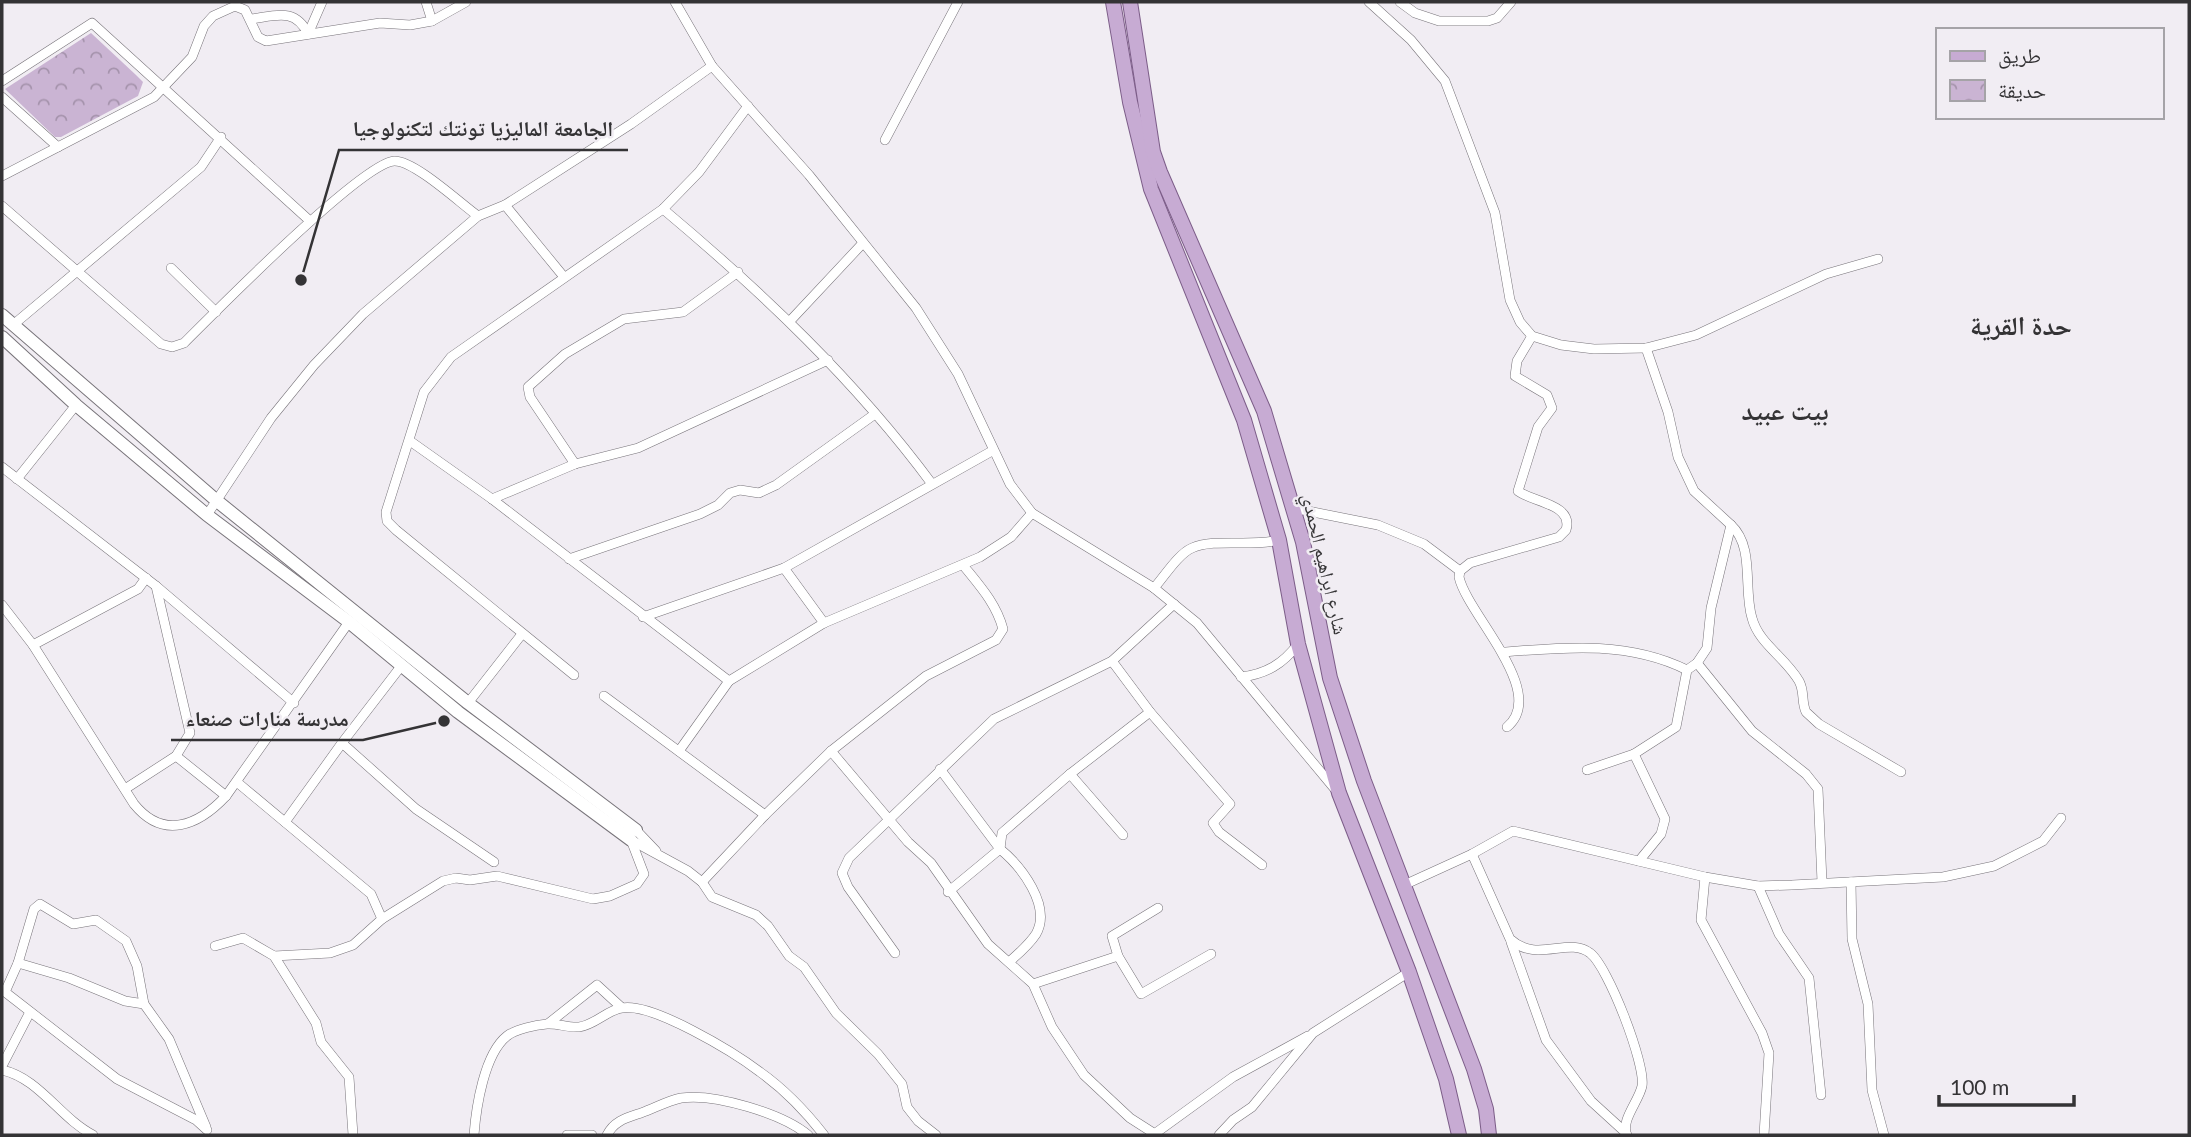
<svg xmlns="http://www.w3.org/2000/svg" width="2191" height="1137" viewBox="0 0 2191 1137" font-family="Lato,'Noto Naskh Arabic',sans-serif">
<defs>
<pattern id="park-crowns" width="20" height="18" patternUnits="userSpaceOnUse" patternTransform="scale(1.75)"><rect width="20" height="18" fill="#cab4d3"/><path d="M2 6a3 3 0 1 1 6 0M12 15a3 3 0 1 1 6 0" fill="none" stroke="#a593ac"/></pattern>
</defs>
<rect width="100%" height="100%" fill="#f1edf3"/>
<path fill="url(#park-crowns)" d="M91,33L136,75L143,82L138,96L61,137H55L5,89Z"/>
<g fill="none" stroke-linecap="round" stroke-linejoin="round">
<defs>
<g id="street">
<path d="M426,2L432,21"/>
<path d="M675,2L712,66L809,175L916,308L958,374L1010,484L1032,513L1154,588L1197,623L1334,788"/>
<path d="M1369,2L1411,40L1445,81L1495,213L1510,300L1520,322L1532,336L1561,345L1594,349L1646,348L1696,335L1826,274L1878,259"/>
<path d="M1400,2L1415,13L1439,21H1488L1497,18L1511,2"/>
<path d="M251,19C275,16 295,7 308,34"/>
<path d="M308,34L322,2"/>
<path d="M2,81L92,23L310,221"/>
<path d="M2,97L58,147"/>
<path d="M885,140L958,2"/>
<path d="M2,176L154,97L192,57L204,26L213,16L235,6L245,10L258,37L266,41L380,23L410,25L432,21L466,2"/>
<path d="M505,205L564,277"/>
<path d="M2,206L161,344L172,347L184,343C215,312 361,164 394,161C414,160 461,204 478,216"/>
<path d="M663,209C762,292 855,380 932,484"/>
<path d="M171,268L216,312"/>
<path d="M790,321L863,243"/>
<path d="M13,325L201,167L221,137"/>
<path d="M410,441L492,499L729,681"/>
<path d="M575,464L530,397L528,387L565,354L624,319L683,312L738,272"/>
<path d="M2,467L156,586L294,703"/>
<path d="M17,479L76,405"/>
<path d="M492,499L575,464L638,448L828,360"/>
<path d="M1293,508L1378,525L1424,544L1460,571"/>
<path d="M207,515L271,418L314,365L363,314L478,216L505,205L631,124L712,66"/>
<path d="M1731,525C1755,547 1743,589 1752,618C1759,644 1784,656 1799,681C1805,692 1801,701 1806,712L1819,724L1901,772"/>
<path d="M569,559L700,514L718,505L730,493L740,490L759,493L776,485L875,414"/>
<path d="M784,568L824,623"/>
<path d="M1154,588C1164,577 1178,554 1192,548C1215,538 1252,547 1279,540"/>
<path d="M2,605L33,645L134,804C163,840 198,826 226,796L349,622"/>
<path d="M643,617L784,568L992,451"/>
<path d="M33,645L138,589L146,578"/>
<path d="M1504,652C1566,647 1629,641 1687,670"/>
<path d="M1112,661L1150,712L1230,804L1213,823L1219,832L1262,865"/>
<path d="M1697,663L1752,731L1806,774L1818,789L1822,882"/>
<path d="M574,675L396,530L387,521L386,512L424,392L451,357L663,209L699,172L748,106"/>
<path d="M1241,677C1266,674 1283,664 1298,644"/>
<path d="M604,696L765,815"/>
<path d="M468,703L522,634"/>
<path d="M1507,727C1549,692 1467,614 1459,577L1460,571L1470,563L1559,537L1566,530C1574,504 1532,502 1518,491L1538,427L1552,408L1547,395L1515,376L1517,361L1532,336"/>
<path d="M342,743L402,665"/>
<path d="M679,751L729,681L824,623L980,557L1011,537L1032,513"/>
<path d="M831,751L908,842L931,863L988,944L1033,984L1052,1027L1084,1075L1130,1118L1155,1134"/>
<path d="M176,756L226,796"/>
<path d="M940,769L1000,849C1021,866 1052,906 1036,934C1029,945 1018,954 1009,962"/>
<path d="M1587,770L1634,754"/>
<path d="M1070,774L1123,835"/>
<path d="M238,783L371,894L382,919"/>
<path d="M125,789L176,756L190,733L156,586"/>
<path d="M285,822L342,743L416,809L494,862"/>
<path d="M636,830L656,851"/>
<path d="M631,840L688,871L702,882L712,897L756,915L768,926L789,956L804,967L836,1013L878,1054L902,1084L907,1107L918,1121L936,1135"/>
<path d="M1472,854L1510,939C1537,964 1568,936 1590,953C1608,966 1646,1065 1642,1086C1639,1101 1620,1121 1627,1135"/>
<path d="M1639,861L1661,834L1665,819L1634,754L1676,727L1687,670L1697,663L1707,648L1711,608L1731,525L1694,491L1678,457L1668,412L1646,348"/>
<path d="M1705,877L1701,920L1762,1033L1769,1053L1764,1135"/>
<path d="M702,882L765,815L831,751L926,676L996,640L1003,629C996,603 979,585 963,565"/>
<path d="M1851,882L1852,939L1868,1004L1872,1090L1884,1135"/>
<path d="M1404,885L1472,854L1513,831L1705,877L1758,886L1792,885L1943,877L1994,866L2043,841L2061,818"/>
<path d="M1758,886L1779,934L1809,978L1821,1095"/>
<path d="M948,892L1000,849L1002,833L1070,774L1150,712"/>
<path d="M1158,908L1112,936L1118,956L1141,994L1211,954"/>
<path d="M1511,942L1546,1040L1591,1101L1625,1132"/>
<path d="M215,946L243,938L274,956L330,953L353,945L382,919L443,881L456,878L470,880L497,876L593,899L610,896L637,884L644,874L631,840"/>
<path d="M895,953L848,887L842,873L849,858L994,719L1112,661L1174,604"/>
<path d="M274,956L316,1023L321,1042L349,1077L353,1135"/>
<path d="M18,963L34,909L40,904L73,924L96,920L126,941L137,966L144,1004L169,1039L206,1127"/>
<path d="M1033,984L1118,956"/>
<path d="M144,1004L125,1001L69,978L18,963L5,992L117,1079L196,1120L207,1130"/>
<path d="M549,1023L597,985L621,1007"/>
<path d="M2,1066L30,1012"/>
<path d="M2,1070C39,1078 60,1118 93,1135"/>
<path d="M474,1135C476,1108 484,1054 507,1036C516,1029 536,1025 547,1024C557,1023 568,1028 579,1027C595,1025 607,1010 622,1008C652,1002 735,1053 760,1072C784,1089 806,1112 824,1135"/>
<path d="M567,1135H592"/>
<path d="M607,1135C614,1121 626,1118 641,1113C655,1108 667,1101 681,1098C715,1093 783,1114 808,1135"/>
<path d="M1153,1135L1233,1077L1308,1036"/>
<path d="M1219,1135L1233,1120L1252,1107L1313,1033L1409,972"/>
</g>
<g id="secondary">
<path d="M2,315L217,501L468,703L636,830"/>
<path d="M2,337L76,405L207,515L349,622L458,712L631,840"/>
</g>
<g id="primary">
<path d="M1113,2L1130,102L1151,189L1244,420L1279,540L1298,644L1339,793L1409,972L1446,1079L1459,1135"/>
<path d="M1130,2L1153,152L1160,172L1264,411L1303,542L1330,678L1364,781L1474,1069L1486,1109L1489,1135"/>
</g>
</defs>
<use href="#street" stroke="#78747a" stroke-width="10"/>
<use href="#secondary" stroke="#78747a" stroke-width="14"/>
<use href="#primary" stroke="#7c5d88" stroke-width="16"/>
<use href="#street" stroke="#fff" stroke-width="9"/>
<use href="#secondary" stroke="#fff" stroke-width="12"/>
<use href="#primary" stroke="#c7abd3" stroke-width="14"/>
</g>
<g text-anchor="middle" stroke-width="5" stroke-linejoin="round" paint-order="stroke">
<g font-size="19" fill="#343335" stroke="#f1edf3">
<text transform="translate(1325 564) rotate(77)" y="7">شارع ابراهيم الحمدي</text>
</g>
<g font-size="26" font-weight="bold" fill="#343335" stroke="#f1edf3">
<text x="2021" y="335">حدة القرية</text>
<text x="1785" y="420">بيت عبيد</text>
</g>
</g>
<path fill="none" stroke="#343335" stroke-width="2.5" d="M301 280L339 150H628M444 721L363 740H171"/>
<g fill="#343335" stroke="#f1edf3" stroke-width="2.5">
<circle cx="301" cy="280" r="7"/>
<circle cx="444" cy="721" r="7"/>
</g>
<g font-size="21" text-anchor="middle" font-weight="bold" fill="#343335" stroke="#f1edf3" stroke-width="5" stroke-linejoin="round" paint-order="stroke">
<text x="483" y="136">الجامعة الماليزيا تونتك لتكنولوجيا</text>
<text x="267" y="726">مدرسة منارات صنعاء</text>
</g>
<rect width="2191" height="1137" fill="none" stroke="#343335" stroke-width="7"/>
<rect x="1936" y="28" width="228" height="91" fill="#f1edf3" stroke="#a5a3a7" stroke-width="2"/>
<rect x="1950" y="51" width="35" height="10" fill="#c7abd3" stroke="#a5a3a7" stroke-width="2"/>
<text x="1998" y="63" font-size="21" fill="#343335">طريق</text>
<rect x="1950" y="80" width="35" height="21" fill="url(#park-crowns)" stroke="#a5a3a7" stroke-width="2"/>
<text x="1998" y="98" font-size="21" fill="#343335">حديقة</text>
<path d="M1939 1095v10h135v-10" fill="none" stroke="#343335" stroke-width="3.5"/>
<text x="1950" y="1095" font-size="21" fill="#343335" stroke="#f1edf3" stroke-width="5" paint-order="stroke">100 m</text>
</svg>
